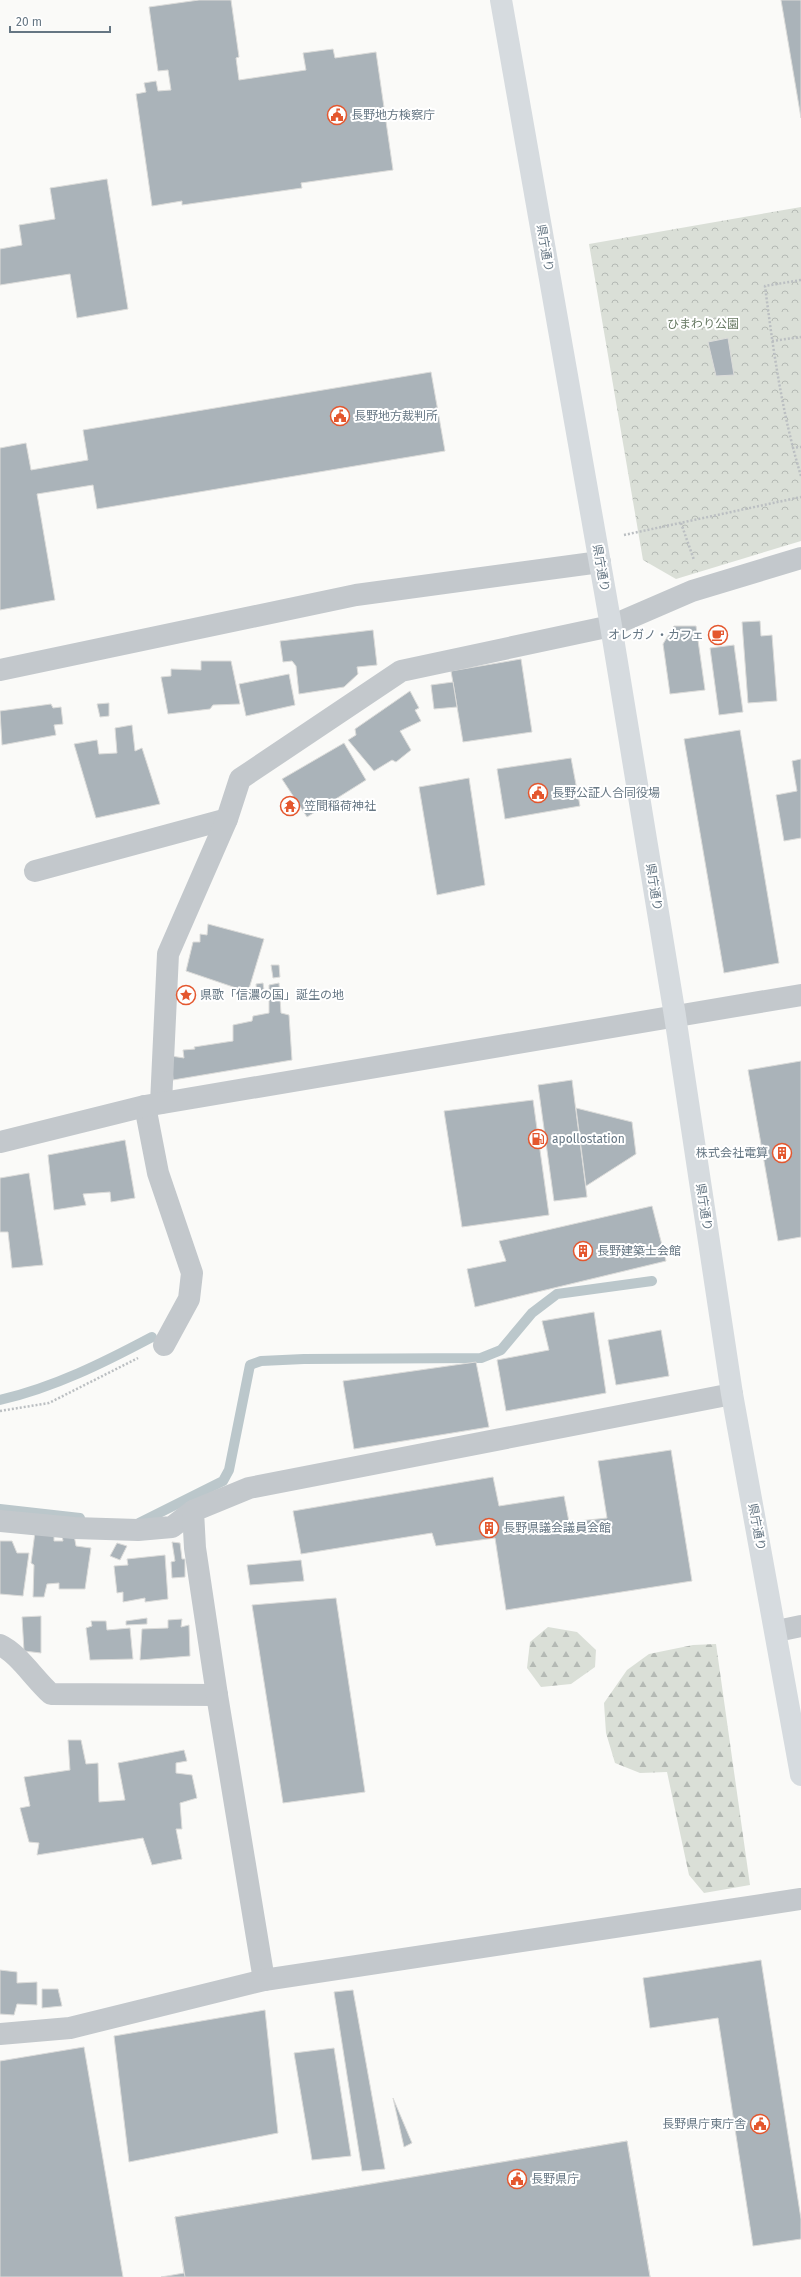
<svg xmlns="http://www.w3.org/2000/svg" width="801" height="2277" viewBox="0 0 801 2277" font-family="'Fira Sans','Noto Sans JP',sans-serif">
<defs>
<pattern id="forest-firs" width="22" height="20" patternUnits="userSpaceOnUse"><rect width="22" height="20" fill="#dadfd7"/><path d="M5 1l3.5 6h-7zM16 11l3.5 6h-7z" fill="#b4b9b4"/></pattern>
<pattern id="park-crowns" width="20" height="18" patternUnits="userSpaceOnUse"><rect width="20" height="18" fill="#dadfd7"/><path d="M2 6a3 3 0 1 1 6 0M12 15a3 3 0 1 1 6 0" fill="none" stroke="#b4b9b4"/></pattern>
</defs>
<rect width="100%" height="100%" fill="#fafaf8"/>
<g fill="url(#forest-firs)">
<path d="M548,1627L577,1632L596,1650L595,1667L571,1684L541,1687L527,1668L530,1642Z"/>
<path d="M716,1644L750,1885L704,1893L689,1875L667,1772L640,1773L615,1763L606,1733L604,1703L627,1670L649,1654L693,1645Z"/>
</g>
<path fill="url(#park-crowns)" d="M801,207V541L676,579L643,560L589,244Z"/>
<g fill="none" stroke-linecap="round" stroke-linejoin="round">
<g stroke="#bbc7cb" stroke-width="10">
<path d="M0,1400C55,1387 103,1363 152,1337"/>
<path d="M0,1509L80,1518"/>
<path d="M139,1523L223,1481L229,1470L250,1365L261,1361L304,1359L481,1358L501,1350L532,1313L557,1294L652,1281"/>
</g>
</g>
<g fill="#aab3b9" stroke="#dcdcda">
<path d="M199,0H231L239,57L236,58L239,80L306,70L303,53L333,49L335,58L376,52L393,170L301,183L302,188L182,205V201L152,206L136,94L146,92L144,83L156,81L158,91L171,90L168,70L158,71L149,7Z"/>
<path d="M781,0H801V118Z"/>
<path d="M107,179L128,309L77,318L70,274L0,285V249L22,245L19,225L55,219L50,188Z"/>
<path d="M728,338L734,375L716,376L708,342Z"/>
<path d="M431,372L445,451L97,509L93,485L37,494L55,600L0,610V448L26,443L31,470L88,460L83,430Z"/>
<path d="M760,621L761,636L772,635L777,701L748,703L742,622Z"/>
<path d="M674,626H696L705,690L670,694L663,644Z"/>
<path d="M373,630L377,665L357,667L358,674L344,687L299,694L296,666L292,661L283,662L280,641Z"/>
<path d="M734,645L743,712L719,715L710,648Z"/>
<path d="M521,659L532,732L463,742L451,671Z"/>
<path d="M201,661H231L240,704L213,705L210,709L168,714L161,677L171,676V669L201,670Z"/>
<path d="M289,674L295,705L246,716L239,684Z"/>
<path d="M453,682L457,707L434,709L431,685Z"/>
<path d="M410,691L419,708L415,710L421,721L400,731L411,750L396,762L392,760L374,771L348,740L356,735L355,729Z"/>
<path d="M109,703V716L100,717L97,704Z"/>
<path d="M51,704L53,708L61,707L63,724L54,725L56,735L2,745L0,711Z"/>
<path d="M132,725L135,751L142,748L160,804L96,818L74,744L97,740L99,754L117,753L115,728Z"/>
<path d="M740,730L779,963L724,973L684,739Z"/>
<path d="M344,743L366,780L307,817L282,779Z"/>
<path d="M571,758L580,806L505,819L497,769Z"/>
<path d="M801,759V838L784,841L776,795L797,791L792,761Z"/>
<path d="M469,778L485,885L437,895L419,787Z"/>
<path d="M291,801L294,808L288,811L284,803Z"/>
<path d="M208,924L264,939L248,992L186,971L193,942H200V934L207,935Z"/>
<path d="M271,965H279L280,977L273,978Z"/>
<path d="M263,983L265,997L257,998L256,984Z"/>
<path d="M279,983L281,1013L289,1015L292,1060L173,1080L171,1056L184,1058L183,1050L195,1049L194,1047L233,1041V1025L252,1021L253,1016L269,1013V985Z"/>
<path d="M801,1061V1237L778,1241L748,1070Z"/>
<path d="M572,1080L587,1197L554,1201L538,1085Z"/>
<path d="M533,1100L549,1215L462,1227L444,1111Z"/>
<path d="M576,1108L632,1122L636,1154L586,1186Z"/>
<path d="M125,1140L135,1198L111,1202L110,1192L83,1194L86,1205L54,1210L48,1155Z"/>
<path d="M29,1173L43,1265L12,1268L8,1232H0V1178Z"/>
<path d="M652,1206L666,1261L475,1307L467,1269L506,1261L499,1241Z"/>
<path d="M594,1312L606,1393L506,1411L497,1360L549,1350L542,1321Z"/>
<path d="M661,1330L669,1376L616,1385L608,1340Z"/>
<path d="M476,1362L489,1427L354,1449L343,1381Z"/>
<path d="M671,1450L692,1581L506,1610L495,1538L436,1546L432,1533L301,1554L293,1511L493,1477L499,1506L564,1496L569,1522L607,1518L598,1461Z"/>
<path d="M35,1532L54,1534V1541H63L62,1535H74L76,1546L91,1548L85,1589H59V1583L47,1584L44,1597H33L34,1565L31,1563Z"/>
<path d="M0,1541H12L17,1553H29L23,1596L0,1594Z"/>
<path d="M172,1542L180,1543L182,1559H185V1577L172,1578L171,1562L175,1561Z"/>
<path d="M117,1543L127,1546L120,1560L110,1556Z"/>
<path d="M165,1555L168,1599L145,1602V1598L123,1602V1592L117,1593L114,1566L128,1565L127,1559Z"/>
<path d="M301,1560L304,1581L250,1585L247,1565Z"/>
<path d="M336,1598L365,1792L283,1803L252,1605Z"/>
<path d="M41,1616V1653L24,1651L22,1617Z"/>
<path d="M147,1618V1624L126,1625V1621Z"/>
<path d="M182,1619L181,1627L189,1625L190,1656L140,1660L142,1629L168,1628V1620Z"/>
<path d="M91,1621H106L107,1630L130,1628L133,1659L90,1660L86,1628L92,1626Z"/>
<path d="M68,1740H81L86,1764L98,1763L99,1802L125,1800L118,1763L184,1750L187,1761L176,1763V1773L192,1775L197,1798L180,1803L182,1829H176L182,1859L152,1865L143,1838L37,1855L39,1843L29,1842L20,1808L30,1806L24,1777L70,1770Z"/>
<path d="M761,1960L801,2219V2239L753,2246L718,2018L650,2028L643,1978Z"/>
<path d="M0,1970L17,1972V1983L37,1982V2005L17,2004L14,2015L0,2014Z"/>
<path d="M42,1989H58L62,2006L42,2008Z"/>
<path d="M353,1990L385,2169L362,2171L334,1992Z"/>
<path d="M265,2010L278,2133L129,2162L114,2036Z"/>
<path d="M84,2047L123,2277H0V2061Z"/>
<path d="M334,2048L351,2156L312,2160L294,2053Z"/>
<path d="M393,2098L412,2143L404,2147Z"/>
<path d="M627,2141L650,2277H161L184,2273L175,2217Z"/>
<path d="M627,2141L650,2277H185L175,2217Z"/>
</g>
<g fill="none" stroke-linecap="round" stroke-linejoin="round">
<g stroke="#bbbfc2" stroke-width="2.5" stroke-dasharray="2 2" stroke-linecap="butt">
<path d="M801,280L765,286C773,349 782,414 801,476"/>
<path d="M772,341L801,337"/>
<path d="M792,448L801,447"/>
<path d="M681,523L694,560"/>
<path d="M624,535L801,497"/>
<path d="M0,1411L49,1403L138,1358"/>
</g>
<g stroke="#c3c8cc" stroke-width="22">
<path d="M0,670L356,595L600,562"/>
<path d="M35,871L227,819"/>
<path d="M161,1103L168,954L227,819L240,779L401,671L611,626L692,591L801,558"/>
<path d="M145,1106L158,1173L192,1273L189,1299L164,1345"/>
<path d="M0,1142L145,1106L801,995"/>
<path d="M0,1521L74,1528L138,1530L172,1527L193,1511"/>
<path d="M777,1631L801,1626"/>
<path d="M0,1645C18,1653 35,1680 51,1694L217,1695"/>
<path d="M264,1980L217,1695L195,1548L193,1511L249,1488L732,1394"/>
<path d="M0,2034L70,2028L264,1980L801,1899"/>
</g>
<path stroke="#d6dbdf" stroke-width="22" d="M501,0L611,626L675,1016L732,1394L801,1775"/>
</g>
<defs>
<symbol id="civic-ring" viewBox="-11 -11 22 22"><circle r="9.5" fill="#fff" stroke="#e4572e" stroke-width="1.5"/><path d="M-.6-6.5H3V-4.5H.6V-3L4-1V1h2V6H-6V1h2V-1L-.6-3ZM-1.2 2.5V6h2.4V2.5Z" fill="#e4572e"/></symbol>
<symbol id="cafe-ring" viewBox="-11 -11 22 22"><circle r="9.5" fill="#fff" stroke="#e4572e" stroke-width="1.5"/><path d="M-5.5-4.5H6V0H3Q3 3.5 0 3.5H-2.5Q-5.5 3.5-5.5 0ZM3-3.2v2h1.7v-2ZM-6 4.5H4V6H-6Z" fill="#e4572e"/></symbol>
<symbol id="temple-ring" viewBox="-11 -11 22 22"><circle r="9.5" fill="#fff" stroke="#e4572e" stroke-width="1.5"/><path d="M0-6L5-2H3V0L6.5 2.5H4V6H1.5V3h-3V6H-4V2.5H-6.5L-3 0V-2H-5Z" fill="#e4572e"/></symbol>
<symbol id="sight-ring" viewBox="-11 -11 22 22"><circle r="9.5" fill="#fff" stroke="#e4572e" stroke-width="1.5"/><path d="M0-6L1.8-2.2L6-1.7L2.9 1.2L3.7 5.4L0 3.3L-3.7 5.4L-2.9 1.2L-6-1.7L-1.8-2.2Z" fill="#e4572e"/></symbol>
<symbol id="fuel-ring" viewBox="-11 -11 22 22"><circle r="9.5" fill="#fff" stroke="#e4572e" stroke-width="1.5"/><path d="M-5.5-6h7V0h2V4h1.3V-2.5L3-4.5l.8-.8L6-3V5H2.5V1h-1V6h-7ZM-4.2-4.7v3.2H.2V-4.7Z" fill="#e4572e"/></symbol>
<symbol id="building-ring" viewBox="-11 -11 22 22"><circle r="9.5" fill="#fff" stroke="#e4572e" stroke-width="1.5"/><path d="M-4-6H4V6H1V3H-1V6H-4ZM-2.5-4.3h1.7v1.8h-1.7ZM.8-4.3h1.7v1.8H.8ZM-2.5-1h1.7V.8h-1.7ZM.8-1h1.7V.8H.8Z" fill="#e4572e"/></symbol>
</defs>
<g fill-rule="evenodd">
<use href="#civic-ring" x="326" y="104" width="22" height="22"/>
<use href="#civic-ring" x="329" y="405" width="22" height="22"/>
<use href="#cafe-ring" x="707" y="624" width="22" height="22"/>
<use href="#civic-ring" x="527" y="782" width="22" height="22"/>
<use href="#temple-ring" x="279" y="795" width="22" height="22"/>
<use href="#sight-ring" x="175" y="984" width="22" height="22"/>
<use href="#fuel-ring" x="527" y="1128" width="22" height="22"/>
<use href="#building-ring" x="771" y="1142" width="22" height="22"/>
<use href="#building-ring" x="572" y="1240" width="22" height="22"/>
<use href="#building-ring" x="478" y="1517" width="22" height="22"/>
<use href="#civic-ring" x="749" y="2113" width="22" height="22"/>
<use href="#civic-ring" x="506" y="2168" width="22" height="22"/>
</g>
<g text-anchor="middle" stroke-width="4" stroke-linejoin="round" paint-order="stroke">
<g font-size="12" fill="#657683" stroke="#fff" text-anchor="start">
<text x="351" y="119">長野地方検察庁</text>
<text x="354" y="420">長野地方裁判所</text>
<text x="704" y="639" text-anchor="end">オレガノ・カフェ</text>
<text x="552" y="797">長野公証人合同役場</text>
<text x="304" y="810">笠間稲荷神社</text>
<text x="200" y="999">県歌「信濃の国」誕生の地</text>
<text x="552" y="1143">apollostation</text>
<text x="768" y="1157" text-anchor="end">株式会社電算</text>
<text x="597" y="1255">長野建築士会館</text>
<text x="503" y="1532">長野県議会議員会館</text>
<text x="746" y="2128" text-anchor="end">長野県庁東庁舎</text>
<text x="531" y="2183">長野県庁</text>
</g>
<g font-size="12" fill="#657683" stroke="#fff">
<text transform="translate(545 248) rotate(80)" y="4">県庁通り</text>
<text transform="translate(601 568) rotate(80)" y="4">県庁通り</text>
<text transform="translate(654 887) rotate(81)" y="4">県庁通り</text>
<text transform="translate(704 1207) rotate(81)" y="4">県庁通り</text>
<text transform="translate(757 1527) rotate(79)" y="4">県庁通り</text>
</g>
<g font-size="12" fill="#687a64" stroke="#fff">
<text x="703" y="328">ひまわり公園</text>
</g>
</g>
<path d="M10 26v6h100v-6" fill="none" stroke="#657683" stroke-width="2"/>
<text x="16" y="26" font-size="12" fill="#657683" stroke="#ffffff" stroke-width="3" paint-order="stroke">20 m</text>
</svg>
